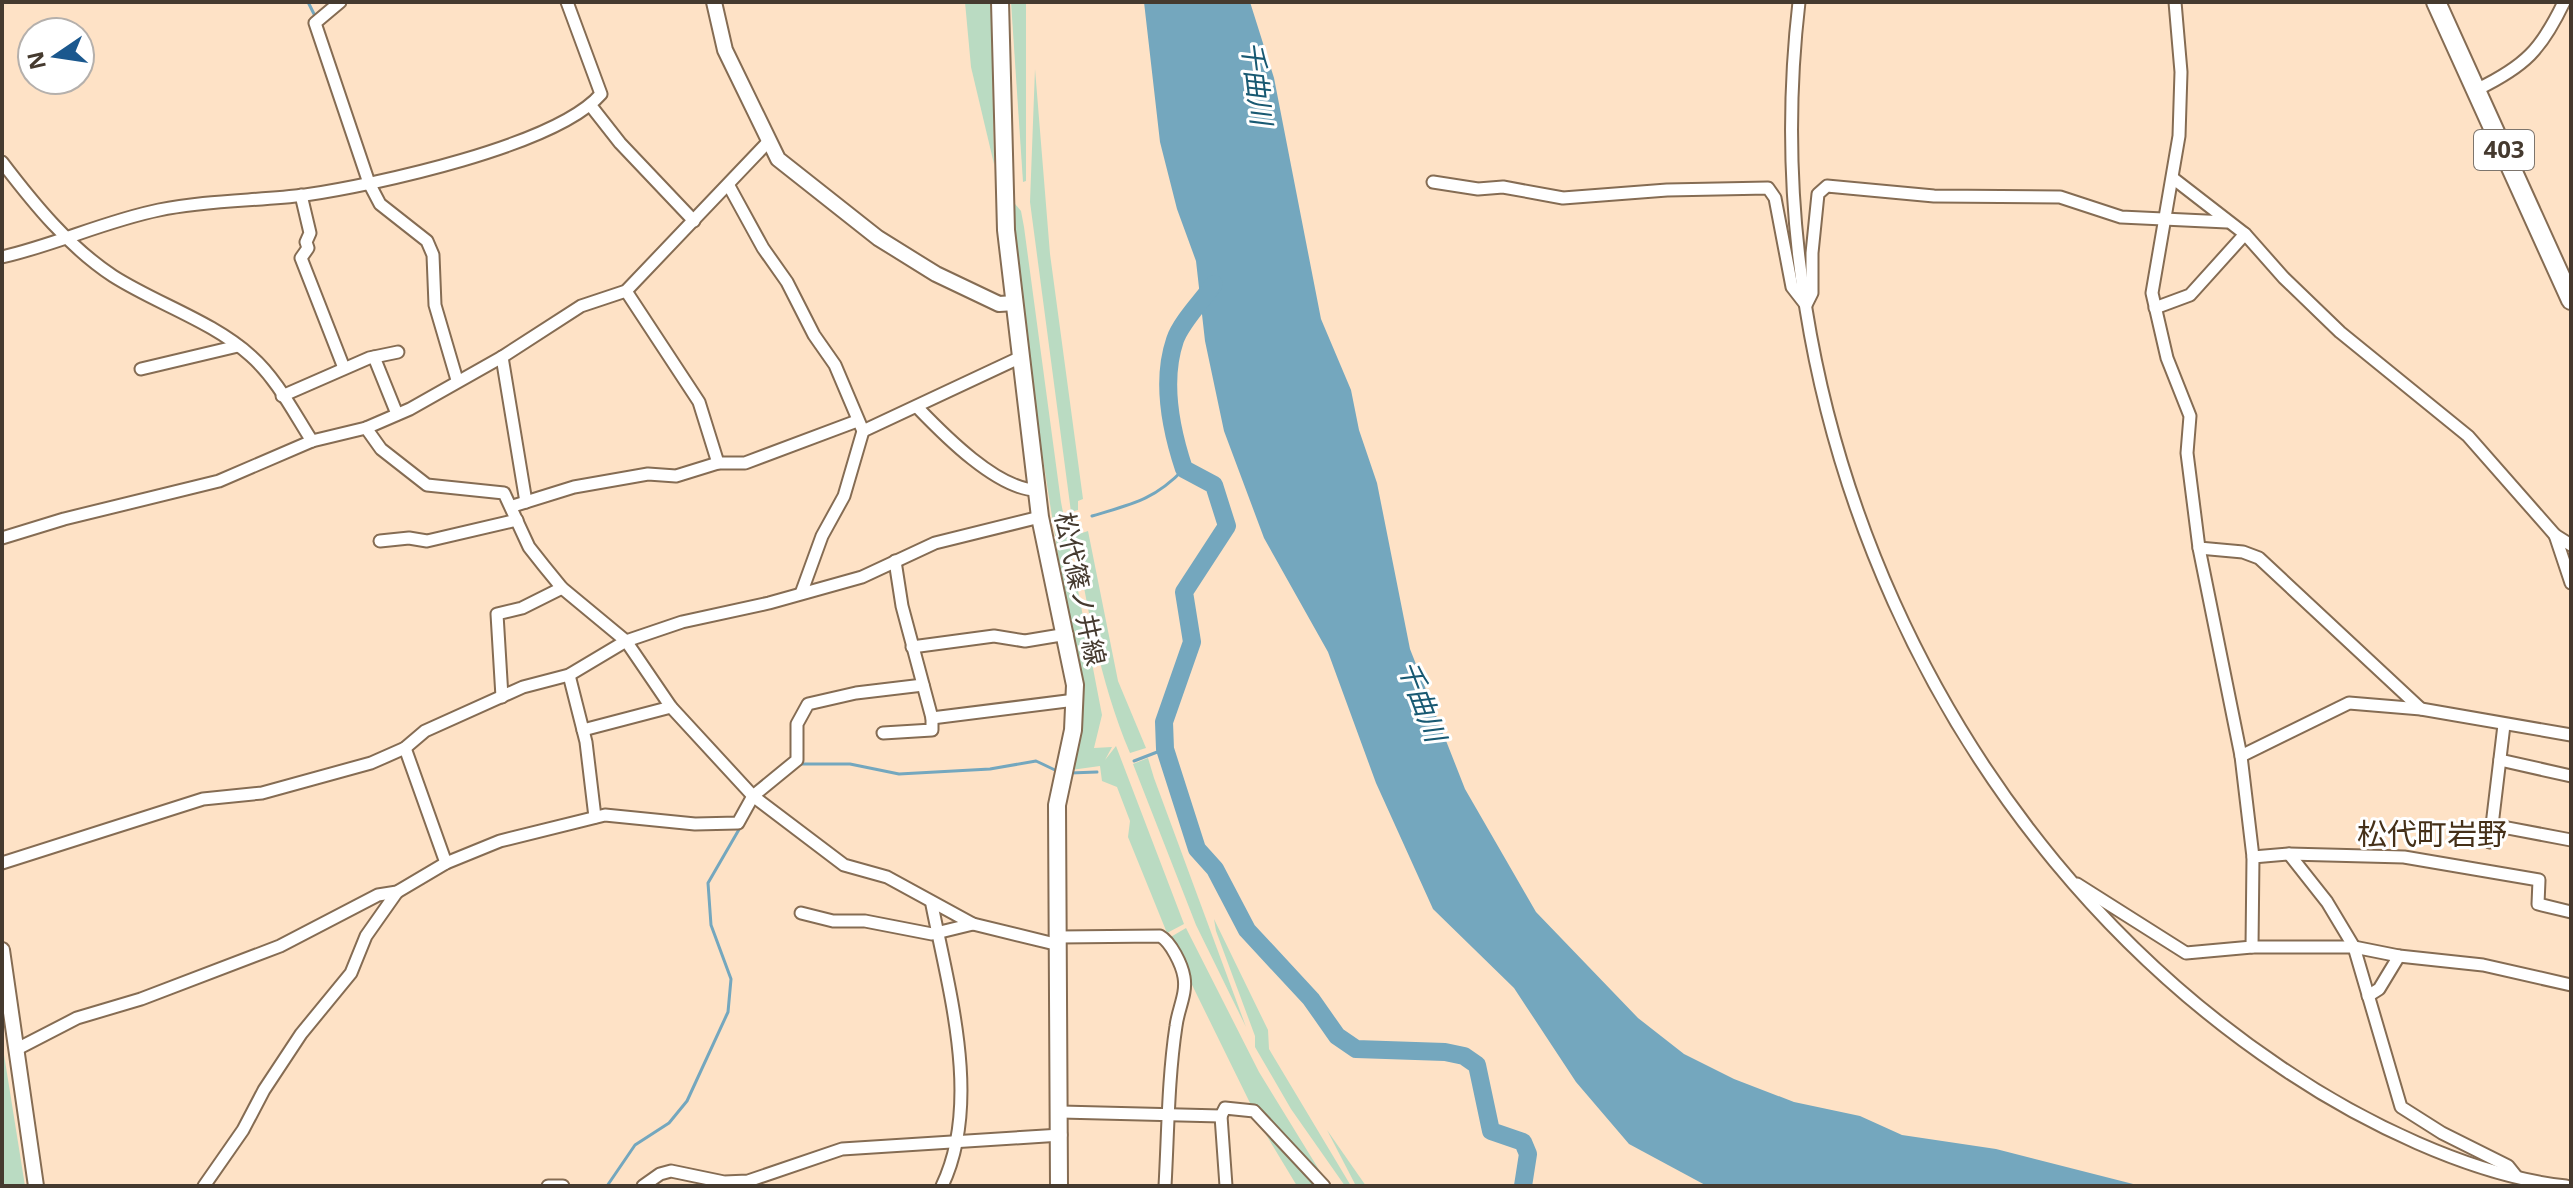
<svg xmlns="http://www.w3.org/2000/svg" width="2573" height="1188" viewBox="0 0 2573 1188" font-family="'Open Sans','Noto Sans JP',sans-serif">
<rect width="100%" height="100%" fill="#fee2c6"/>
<g fill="#badbc2">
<path d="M965,2H991L994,164L971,67Z"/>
<path d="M1011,2H1026V181L1023,182Z"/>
<path d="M1035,69L1050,254L1083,499L1078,501V510L1071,512L1030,202Z"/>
<path d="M1010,198L1021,211L1024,227L1061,502L1102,715L1094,748L1112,747L1105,760L1116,746L1184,924L1167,933L1128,837L1130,821L1117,787L1102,781L1100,766L1071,770L1082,708L1032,389Z"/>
<path d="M1081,522L1082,533L1088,531L1118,681L1146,748L1130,753C1099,680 1086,601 1073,524Z"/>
<path d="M1148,758L1154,778L1246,1027L1196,925L1133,764Z"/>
<path d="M1214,919L1268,1030L1269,1049L1351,1186H1345L1291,1109L1255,1047V1036L1216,931Z"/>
<path d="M1186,928L1259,1072L1329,1186L1251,1105L1169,938Z"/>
<path d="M2,1042L25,1186H2Z"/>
<path d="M1256,1118L1321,1186H1297Z"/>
<path d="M1327,1130L1366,1186H1356Z"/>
</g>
<path fill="#74a7be" d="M1144,2H1250L1274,78L1321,319L1351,390L1359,430L1377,483L1410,649L1465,789L1536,912L1638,1018L1684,1054L1734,1079L1794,1102L1860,1116L1902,1135L1996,1149L2141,1186H1707L1629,1144L1576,1082L1514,988L1433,909L1376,783L1328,652L1264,538L1224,431L1205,341L1196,261L1177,209L1160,142Z"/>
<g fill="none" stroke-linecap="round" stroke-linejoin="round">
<g stroke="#74a7be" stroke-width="3">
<path d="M308,2L316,18"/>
<path d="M1092,516C1133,504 1154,500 1184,469"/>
<path d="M1134,761L1165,749"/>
<path d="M799,764H850L899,774L990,769L1036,761L1057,771"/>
<path d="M1070,773L1097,772"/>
<path d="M607,1186L635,1145L669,1123L687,1101L728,1012L731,979L711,925L708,883L741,826"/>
</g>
<path stroke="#74a7be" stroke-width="18" d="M1214,284C1202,301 1181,322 1175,340C1161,381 1171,430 1184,469L1214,485L1227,526L1184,592L1192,642L1164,722L1165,749L1197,849L1215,869L1247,930L1311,999L1337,1036L1356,1049L1445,1052L1464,1056L1477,1065L1491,1131L1523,1142L1528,1154L1523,1186"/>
<defs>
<g id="minor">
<path d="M340,2L315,23L369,183L380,204L427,241L433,255L435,305L457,380"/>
<path d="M1799,2C1751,411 1939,838 2282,1068C2360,1121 2471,1176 2566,1186"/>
<path d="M2175,2L2181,72L2179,136L2152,293L2167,358L2190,416L2187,453L2199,548L2241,756L2253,857L2252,947"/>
<path d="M2478,89C2525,66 2541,50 2564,2"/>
<path d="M591,106L620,143L694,221"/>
<path d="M2,162C34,204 69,247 113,276C157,304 212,321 251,356C277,379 294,413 312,441"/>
<path d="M2174,179L2245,234L2284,278L2340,332L2468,436L2555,535L2571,545"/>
<path d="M1433,182L1478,189L1503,187L1563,198L1667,190L1768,188L1775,198L1792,287L1806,305L1812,293V253L1818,194L1827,186L1934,196L2060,197L2121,217L2227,222"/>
<path d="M729,186L763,248L787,282L814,335L835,365L863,431L844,496L822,536L802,591"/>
<path d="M301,195L310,233L306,242L308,248L301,258L344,368"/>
<path d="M2,257C55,245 105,221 159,210C207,200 256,201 305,195C374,185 556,146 601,94L567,2"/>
<path d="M626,291L699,402L718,463"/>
<path d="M2155,308L2190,295L2245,234"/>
<path d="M374,357L397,414"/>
<path d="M502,357L526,502"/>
<path d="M141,369L238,346"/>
<path d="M282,396L369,358L398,352"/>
<path d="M918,408C944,435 997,489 1036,490"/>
<path d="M366,428L381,449L427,485L504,493L529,547L544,566L562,588L626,641L671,707L753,796L844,865L887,877L973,924L1059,945"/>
<path d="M863,431L1021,357"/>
<path d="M513,506L574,487L648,474L676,476L718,463H745L857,421"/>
<path d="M2555,535L2571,583"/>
<path d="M2,538L64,519L219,481L312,441L366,428L410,409L502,357L581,306L626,291L768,142"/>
<path d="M380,541L409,538L427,541L517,520"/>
<path d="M2199,548L2243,552L2259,558L2421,709"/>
<path d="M895,561L902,606L932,718L1075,700"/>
<path d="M912,647L994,636L1025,641L1067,634"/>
<path d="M569,675L586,742L595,817"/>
<path d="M502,697L497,614L522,608L562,588"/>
<path d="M583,730L671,707"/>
<path d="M883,733L932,730V718"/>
<path d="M405,748L446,863"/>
<path d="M2241,756L2349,703L2421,709L2571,735"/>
<path d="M2500,760L2571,776"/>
<path d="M2492,825L2571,840"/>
<path d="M2490,842L2504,725"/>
<path d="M2289,854L2327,902L2354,947L2401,1107L2442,1133L2508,1166L2516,1176"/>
<path d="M2253,857L2289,854L2404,857L2539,880L2538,904L2571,912"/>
<path d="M2,863L203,799L262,793L371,763L405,748L425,731L523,687L569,675L626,641L682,622L769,603L862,577L935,543L1040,517"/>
<path d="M2077,884L2186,953L2252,947H2354L2399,956L2483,965L2571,985"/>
<path d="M932,905C949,991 982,1103 942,1186"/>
<path d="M801,913L833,921H865L932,934L973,924"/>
<path d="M1059,937L1160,936C1171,942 1182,965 1184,977C1187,994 1178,1009 1176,1026C1168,1079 1168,1133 1165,1186"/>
<path d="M2368,996L2379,989L2399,956"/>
<path d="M17,1049L77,1018L141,999L280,946L378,895L397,892L446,863L500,841L605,815L695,824L738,823L753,796L797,760V724L808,704L856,693L923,685"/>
<path d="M1061,1112L1221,1116L1225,1108L1254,1111L1324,1186"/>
<path d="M1221,1116L1226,1186"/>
<path d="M204,1186L243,1130L264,1090L301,1034L351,973L366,936L397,892"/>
<path d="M548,1186H563"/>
<path d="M643,1186L660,1174L671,1171L724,1182L748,1181L842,1149L1061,1135"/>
</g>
<g id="tertiary">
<path d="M714,2L725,50L778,159L878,238L936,274L999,304L1015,303"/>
<path d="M2,950L36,1186"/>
</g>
<path id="secondary" d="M1000,2L1006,230L1040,517L1075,685L1073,730L1057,805L1059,1186"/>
<path id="trunk" d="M2436,2L2571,300"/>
</defs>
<use href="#minor" stroke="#856c53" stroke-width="15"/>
<use href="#tertiary" stroke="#856c53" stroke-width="18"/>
<use href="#secondary" stroke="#856c53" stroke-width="20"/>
<use href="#trunk" stroke="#856c53" stroke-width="22"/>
<use href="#minor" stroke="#fff" stroke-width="11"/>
<use href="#tertiary" stroke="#fff" stroke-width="14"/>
<use href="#secondary" stroke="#fff" stroke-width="16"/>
<use href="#trunk" stroke="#fff" stroke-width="18"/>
</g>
<g text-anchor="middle" stroke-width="6" stroke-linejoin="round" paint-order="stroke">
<rect fill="#fff" stroke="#7d756d" stroke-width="2" x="2474" y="130" width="60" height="40" rx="6"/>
<g font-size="24" font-weight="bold" fill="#453a2f">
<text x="2504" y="158">403</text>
</g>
<g font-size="26" fill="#453a2f" stroke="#fff">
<text transform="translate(1080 589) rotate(78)" y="9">松代篠ノ井線</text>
</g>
<g font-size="28" font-style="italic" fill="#185972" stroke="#fff">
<text transform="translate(1257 83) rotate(83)" y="10">千曲川</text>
<text transform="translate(1422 701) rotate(69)" y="10">千曲川</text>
</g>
<g font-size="30" fill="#453018" stroke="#fff">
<text x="2432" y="845">松代町岩野</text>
</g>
</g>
<rect width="2573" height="1188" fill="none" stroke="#453a2f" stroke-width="8"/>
<g transform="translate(56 56) rotate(257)"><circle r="38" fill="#ffffff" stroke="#b5b0ac" stroke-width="2"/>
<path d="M0-6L14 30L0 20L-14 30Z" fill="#1b588e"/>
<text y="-12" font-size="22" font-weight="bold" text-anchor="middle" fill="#453a2f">N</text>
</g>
</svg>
